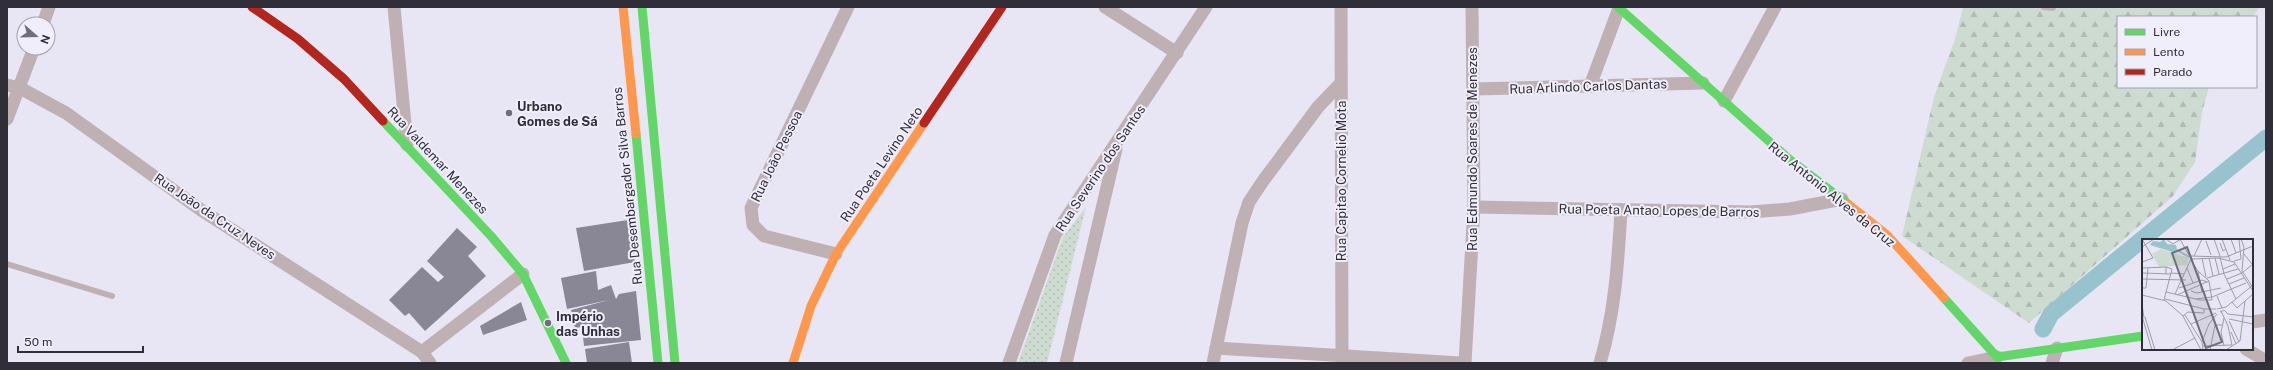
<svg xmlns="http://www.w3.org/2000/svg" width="2273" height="370" viewBox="0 0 2273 370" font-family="'Public Sans',sans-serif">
<defs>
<pattern id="grass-dots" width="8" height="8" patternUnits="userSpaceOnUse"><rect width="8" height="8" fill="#cddbd0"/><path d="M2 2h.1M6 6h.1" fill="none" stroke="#b0bcb3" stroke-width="1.8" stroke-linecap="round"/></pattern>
<pattern id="forest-firs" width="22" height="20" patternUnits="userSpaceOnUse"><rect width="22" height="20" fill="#cddbd0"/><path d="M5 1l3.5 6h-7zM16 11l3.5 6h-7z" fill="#b0bcb3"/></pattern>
</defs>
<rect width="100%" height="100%" fill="#e8e5f5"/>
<path fill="url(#grass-dots)" d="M1086,207L1047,363H1018L1063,237Z"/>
<path fill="url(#forest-firs)" d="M1963,7H2260L2252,17H2118V87H2209L2202,112L2195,162L2173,196L2029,323L1902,236L1934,97L1955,39Z"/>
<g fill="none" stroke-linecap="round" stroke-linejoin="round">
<path stroke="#97c2ce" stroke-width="17" d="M2043,329L2051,314L2266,138"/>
</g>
<g fill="#898695">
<path d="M628,220L635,262L584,271L576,228Z"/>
<path d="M457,228L477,247L468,256L486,276L425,331L409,313L405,316L389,300L422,267L438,282L444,277L427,261Z"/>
<path d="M596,271L598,290L611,285L616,299L619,294L636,291L641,340L584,346L582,327L575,328L571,310L609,300L567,309L561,278Z"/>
<path d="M521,302L527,320L483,335L480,326Z"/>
<path d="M629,342L632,363H587L585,349Z"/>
</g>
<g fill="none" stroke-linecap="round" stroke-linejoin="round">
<g stroke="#bfb0b4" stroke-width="6">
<path d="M2044,7L2053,8"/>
<path d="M7,264L112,296"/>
</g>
<g stroke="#bfb0b4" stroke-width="13">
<path d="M394,7L407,145"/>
<path d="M1105,7L1177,53"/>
<path d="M1341,7L1342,355L1349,363"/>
<path d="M43,24L49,7"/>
<path d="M7,85L20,88L66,113L201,210L422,352L430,363"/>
<path d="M1590,86L1619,8"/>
<path d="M1474,89L1703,83"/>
<path d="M1724,101L1775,7"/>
<path d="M7,119L34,48"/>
<path d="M1474,207L1750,212L1790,209L1842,199"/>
<path d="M836,254L764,236L753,225L751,208L848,7"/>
<path d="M2252,322L2266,320"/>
<path d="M1216,348L1460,363"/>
<path d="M2246,349L2266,361"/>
<path d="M422,352L523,274"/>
<path d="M1009,363L1055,235L1206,7"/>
<path d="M1066,363L1116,149"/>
<path d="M1213,363L1242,223L1249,202L1263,181L1318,107L1340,84"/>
<path d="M1465,363L1474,207L1472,7"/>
<path d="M1600,363C1615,313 1618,262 1621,211"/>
<path d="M1968,363L1997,357"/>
<path d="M2052,363L2057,348"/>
</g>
<g stroke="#63d668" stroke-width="9">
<path d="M642,7L675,363"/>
<path d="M1618,7L1789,159L1848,204"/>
<path d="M383,121L491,236L523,274L566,363"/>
<path d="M636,134L658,363"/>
<path d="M1944,298L1997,357L2143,336"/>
</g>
<g stroke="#ff974d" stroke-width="9">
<path d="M623,7L636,134"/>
<path d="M1848,204L1887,235L1944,298"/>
<path d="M793,363L811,306L836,254L924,123"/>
</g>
<g stroke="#b3261e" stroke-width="9">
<path d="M252,7L298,39L344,79L383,121"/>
<path d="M924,123L1002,7"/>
</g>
</g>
<g fill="#706e7b" stroke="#f0eefa" stroke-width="1.5">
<circle cx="509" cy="113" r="4"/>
<circle cx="548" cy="323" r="4"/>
</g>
<g text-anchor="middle" stroke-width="4" stroke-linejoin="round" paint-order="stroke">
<g font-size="13" fill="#302e39" stroke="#f0eefa">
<text transform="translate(1588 86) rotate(-2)" y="5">Rua Arlindo Carlos Dantas</text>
<text transform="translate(1472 149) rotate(-90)" y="5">Rua Edmundo Soares de Menezes</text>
<text transform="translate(776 156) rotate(-64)" y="5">Rua João Pessoa</text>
<text transform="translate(438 160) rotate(47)" y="5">Rua Valdemar Menezes</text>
<text transform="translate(881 164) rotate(-56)" y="5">Rua Poeta Levino Neto</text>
<text transform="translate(1100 168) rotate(-56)" y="5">Rua Severino dos Santos</text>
<text transform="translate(1341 181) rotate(-90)" y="5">Rua Capitao Cornelio Mota</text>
<text transform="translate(627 186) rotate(-96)" y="5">Rua Desembargador Silva Barros</text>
<text transform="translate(1832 194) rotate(39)" y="5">Rua Antonio Alves da Cruz</text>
<text transform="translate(1659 210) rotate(1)" y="5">Rua Poeta Antao Lopes de Barros</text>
<text transform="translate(215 216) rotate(34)" y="5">Rua João da Cruz Neves</text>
</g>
<g font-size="13" font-weight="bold" fill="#302e39" stroke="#f0eefa" text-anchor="start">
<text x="517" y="111">Urbano<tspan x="517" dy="15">Gomes de Sá</tspan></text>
<text x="556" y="321">Império<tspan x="556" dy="15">das Unhas</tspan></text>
</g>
</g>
<g transform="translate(2142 239)">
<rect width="111" height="111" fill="#e8e5f5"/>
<path d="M19,10L47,19L45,26L17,28L10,15Z" fill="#cddbd0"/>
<path d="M22,0L25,5L34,6L35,11L31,13L8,6L11,2L18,3Z" fill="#97c2ce"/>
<path fill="none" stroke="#97c2ce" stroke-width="2" d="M35,11L47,18"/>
<path fill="none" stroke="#9e9caa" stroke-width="1" d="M24,0L31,5L39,0M72,0L78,17M80,0L88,21M89,0L94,14M99,0L102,8L100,32L110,47M64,2L69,16M78,4L81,12L84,10M0,8L12,0M102,15L110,25M48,17L84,18L111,7M52,17L60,0M78,18L82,35L94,60M60,19L64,38M67,19L71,37M73,19L77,35M49,20L76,19L92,23L111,52M49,21L56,32L60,53M92,22L99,20L97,0M0,23L11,19L0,0M0,29L24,28V35M45,29L51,44M81,30L93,25M0,34L29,35M29,34L42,35M65,39L96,30M0,40L44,41M85,40L100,34L111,25M87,45L102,39M0,49H4L6,29M37,49L60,41L65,43M49,52L55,54L79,49M24,53L58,61H70L67,42L56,32M33,55L49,20L38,0M0,56L24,62L41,77L59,111M35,56L67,42M75,57L80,69M23,60L62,70H74M54,60L70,58L104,44M22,61L30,30L24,28M90,63L95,69L111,55M0,65L2,79M75,70L84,68L111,46M79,72L86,87L90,106M78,73L82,71L86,75L111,78M43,76L60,103L61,111M0,77L10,111M41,77L46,73L62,74V70M3,78L13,111M82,79L79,93L82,107M87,80L111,85M87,82L97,103M49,85L74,74M89,93L94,105M60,103L67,85L75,75M61,107L90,106M30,111L53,99M68,111L73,86H80M84,111L98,102L103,62"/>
<path fill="#706e7b" fill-opacity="0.15" stroke="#706e7b" stroke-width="2" d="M45,8L80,103L64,109L30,14Z"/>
<rect width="111" height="111" fill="none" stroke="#302e39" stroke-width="2"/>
</g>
<rect width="2273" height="370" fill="none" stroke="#302e39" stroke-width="16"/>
<rect x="2117" y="16" width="140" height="72" fill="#f0eefa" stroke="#a3a1ad"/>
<rect x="2125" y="29" width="20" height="6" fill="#63d668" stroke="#a3a1ad"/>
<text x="2153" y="36" font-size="12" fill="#302e39">Livre</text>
<rect x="2125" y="49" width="20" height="6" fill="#ff974d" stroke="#a3a1ad"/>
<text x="2153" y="56" font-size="12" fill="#302e39">Lento</text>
<rect x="2125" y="69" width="20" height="6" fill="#b3261e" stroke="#a3a1ad"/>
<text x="2153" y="76" font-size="12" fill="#302e39">Parado</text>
<g transform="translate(36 36) rotate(110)"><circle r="19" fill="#f0eefa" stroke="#a3a1ad"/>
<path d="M0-3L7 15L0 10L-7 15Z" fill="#706e7b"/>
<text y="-6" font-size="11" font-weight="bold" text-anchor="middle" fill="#302e39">N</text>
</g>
<path d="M18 346v6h125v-6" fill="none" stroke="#302e39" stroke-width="2"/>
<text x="24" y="346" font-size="12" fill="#302e39" stroke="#f0eefa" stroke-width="3" paint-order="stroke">50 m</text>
</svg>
